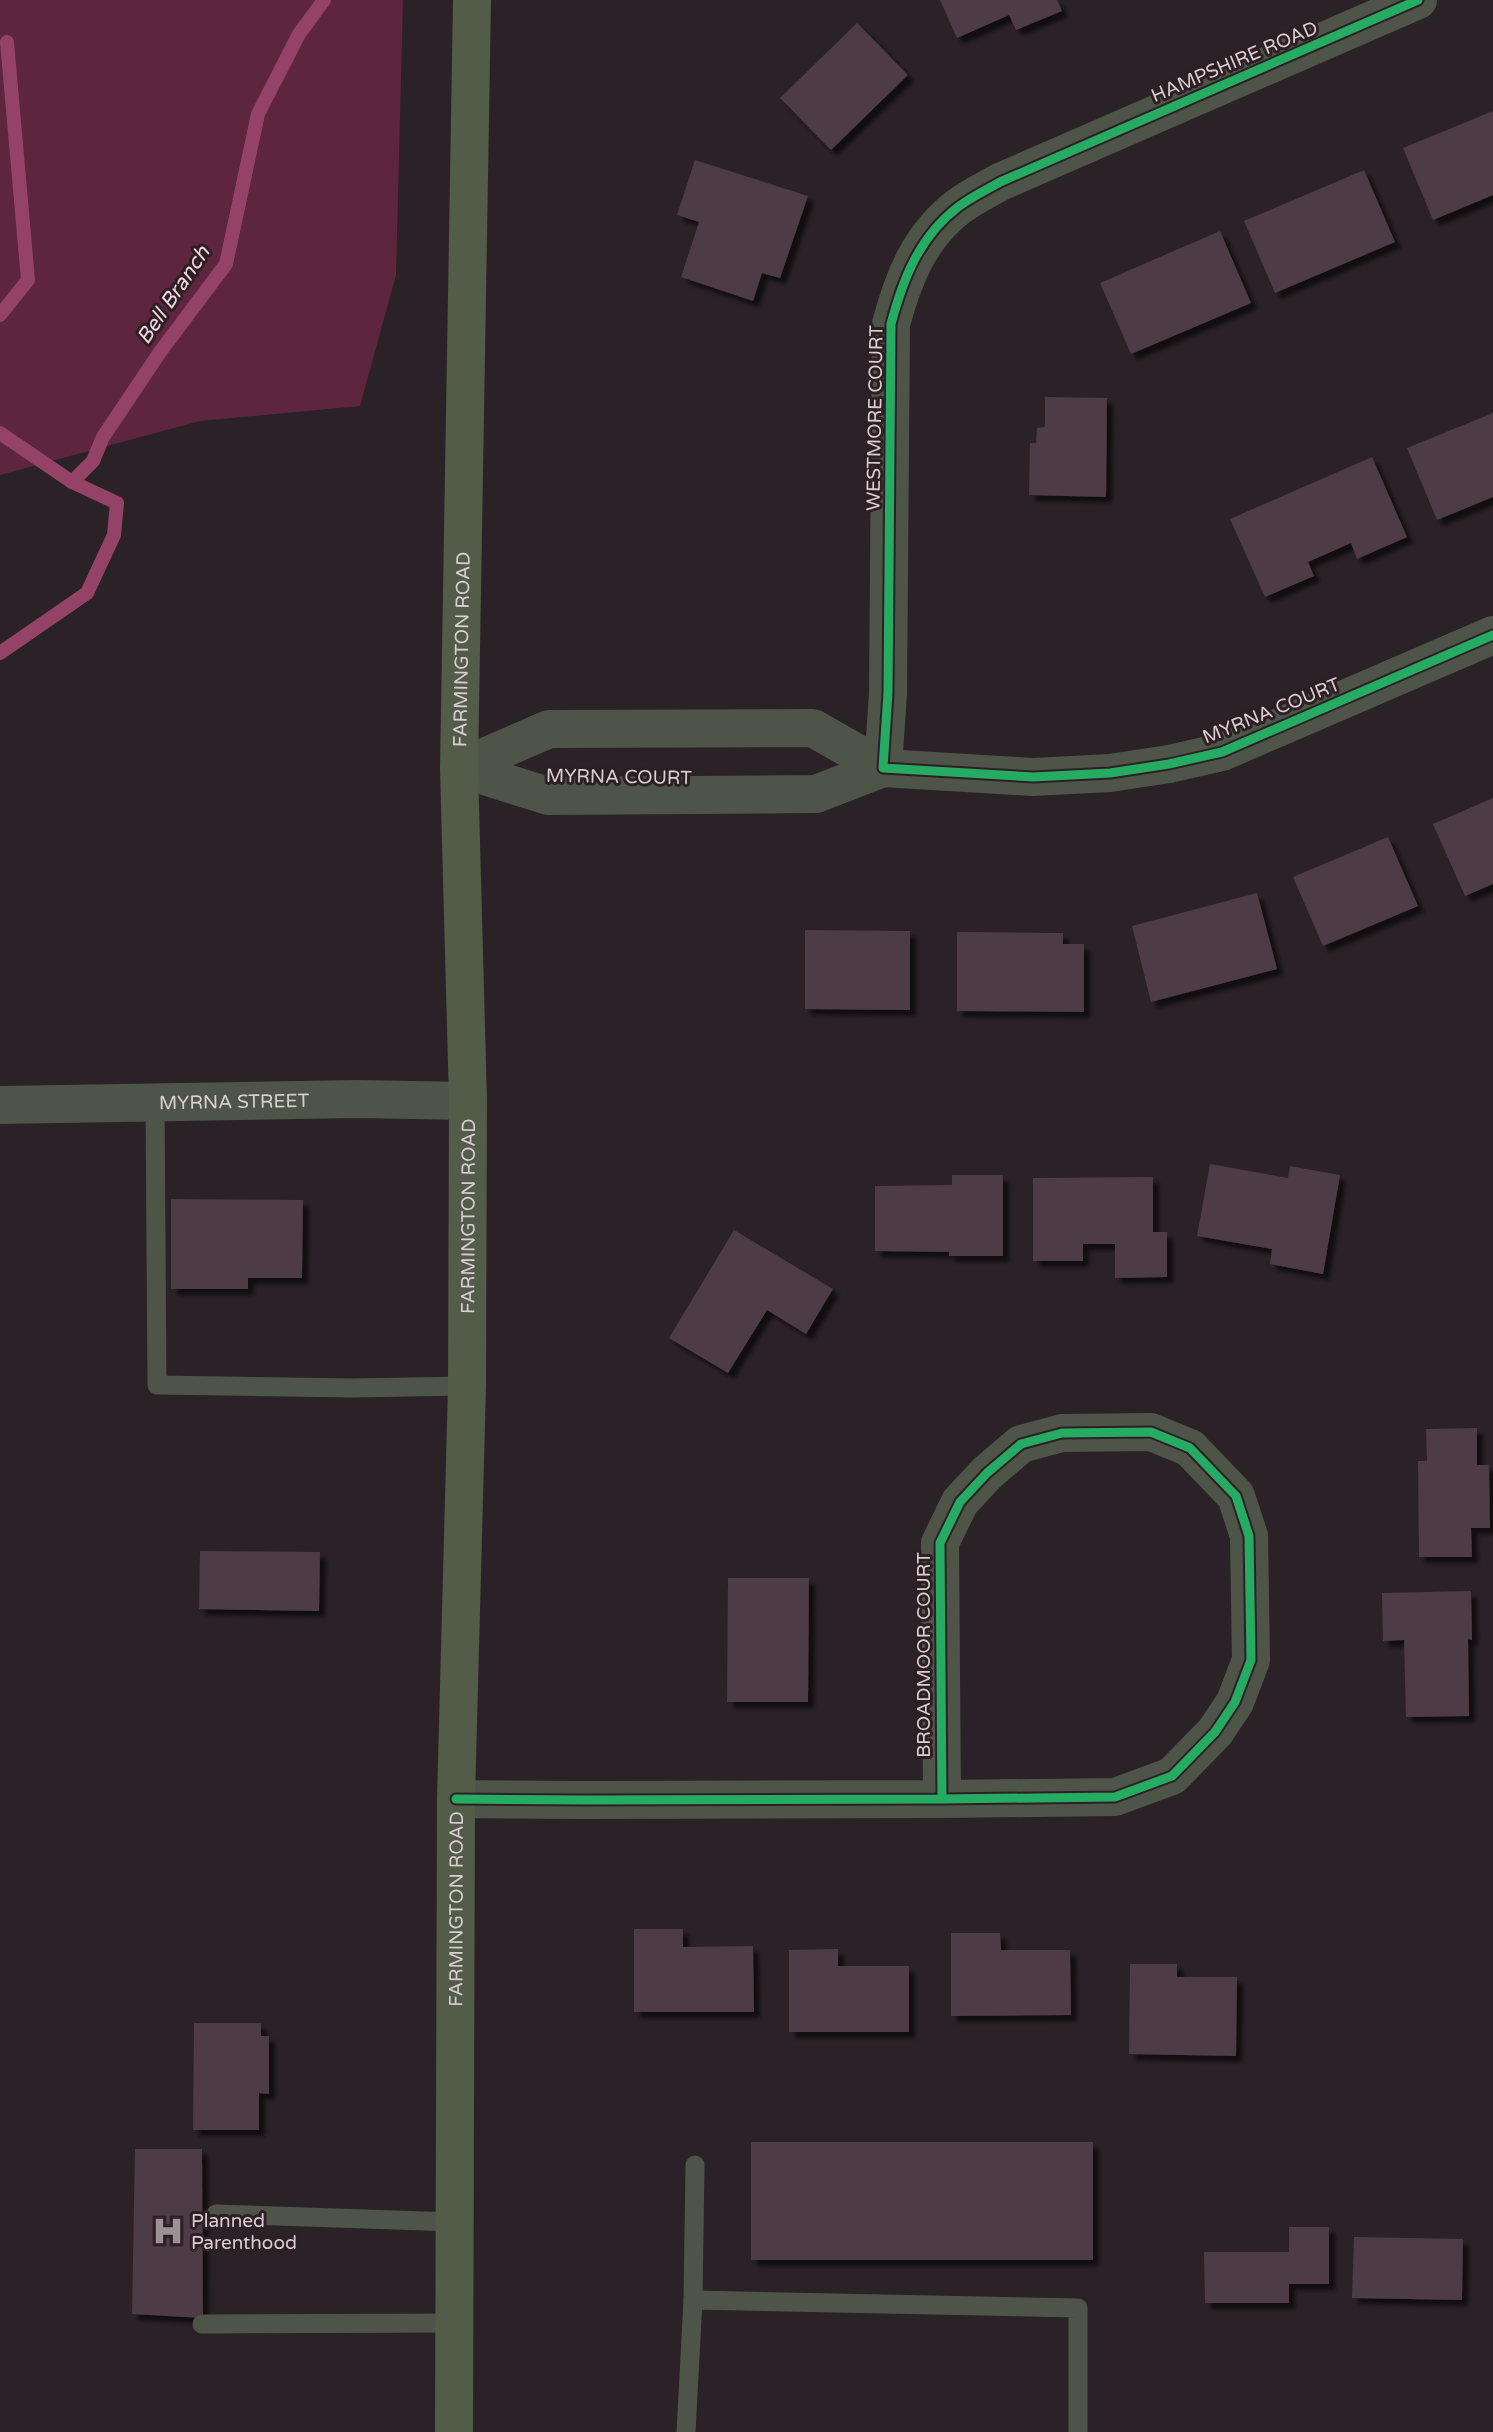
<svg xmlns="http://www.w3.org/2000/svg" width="1493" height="2432" viewBox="0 0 1493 2432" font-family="'Varela Round',sans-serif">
<defs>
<filter id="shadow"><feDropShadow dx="6" dy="6" stdDeviation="2" flood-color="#0009"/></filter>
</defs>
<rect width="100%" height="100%" fill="#2a2226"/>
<path fill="#5d253e" d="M0,0H403L396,275L360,406L200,421L0,475Z"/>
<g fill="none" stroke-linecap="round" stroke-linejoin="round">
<g stroke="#954267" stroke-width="14">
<path d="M0,315L28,280L7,42"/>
<path d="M0,433L72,482L117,503L114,535L87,593L0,653"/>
<path d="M72,482L93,461L103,437L160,352L226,264L258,114L299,34L324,0"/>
</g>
</g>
<g fill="#4e3b44" filter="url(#shadow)">
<path d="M940,0H1057L1062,11L1016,30L1009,15L957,38Z"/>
<path d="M857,23L908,75L831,150L780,98Z"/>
<path d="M1493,111V195L1433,220L1403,148Z"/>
<path d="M695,160L808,196L780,278L762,273L753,301L681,277L699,222L677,215Z"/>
<path d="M1364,170L1395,242L1275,293L1244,221Z"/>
<path d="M1220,231L1251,303L1131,354L1100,283Z"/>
<path d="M1045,397L1107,398L1106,497L1029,495L1030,443H1036L1037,428L1045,427Z"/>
<path d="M1493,413V497L1437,520L1407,448Z"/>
<path d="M1372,457L1407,537L1357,559L1351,543L1308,562L1314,576L1265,597L1230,519Z"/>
<path d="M1493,798V884L1465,896L1433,824Z"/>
<path d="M1388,837L1418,906L1323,946L1293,877Z"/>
<path d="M1257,893L1277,969L1151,1002L1132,926Z"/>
<path d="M805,930L910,931V1010L805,1009Z"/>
<path d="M957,932L1063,933V944H1084V1012L957,1011Z"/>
<path d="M1210,1164L1288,1178L1290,1166L1340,1175L1323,1274L1270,1264L1272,1249L1197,1236Z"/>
<path d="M952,1175H1003V1256H949V1252L875,1251V1186L952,1185Z"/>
<path d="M1153,1177V1232H1167V1277L1115,1278V1244H1083V1261H1033V1178Z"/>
<path d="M171,1199L303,1200L302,1278H248V1289H171Z"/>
<path d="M734,1230L833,1289L806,1334L767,1310L728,1373L669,1338Z"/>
<path d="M1477,1428V1465H1489L1490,1528H1471L1472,1557H1419L1418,1461H1427L1426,1429Z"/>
<path d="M200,1551L320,1552L319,1611L199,1609Z"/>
<path d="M728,1578H809L808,1702H727Z"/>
<path d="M1471,1591L1472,1640L1468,1639L1469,1716L1406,1717L1404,1640L1383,1641L1382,1593Z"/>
<path d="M634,1929H683V1947L753,1946L754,2012H634Z"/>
<path d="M951,1933H1000L1001,1950H1070L1071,2015L951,2016Z"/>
<path d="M838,1949V1966H909V2032H789V1950Z"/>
<path d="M1130,1964H1177V1977H1237L1236,2056L1129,2054Z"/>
<path d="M194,2023H261V2036H269V2094L259,2093V2130H193Z"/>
<rect x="751" y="2142" width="342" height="118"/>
<path d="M135,2149H202L203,2318L132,2314Z"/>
<path d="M1289,2227H1329V2284H1289V2303H1205L1204,2252H1289Z"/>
<path d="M1354,2237L1463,2239L1462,2300L1352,2298Z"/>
</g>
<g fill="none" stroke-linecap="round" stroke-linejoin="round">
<g stroke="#4e5548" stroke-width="19">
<path d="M155,1102L157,1385L352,1388L467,1386"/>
<path d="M216,2214L454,2222"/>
<path d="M693,2300L695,2165"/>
<path d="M202,2324L454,2323"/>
<path d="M686,2432L693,2300L1078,2308V2432"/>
</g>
<g stroke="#4e5548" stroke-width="38">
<path d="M1418,0L1000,182C986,190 971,197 958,207C919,237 903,279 891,324L888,693L883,768L1033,777L1110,773L1169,764L1222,752L1493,635"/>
<path d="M813,728L883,768L816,794L548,796L459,768L549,729Z"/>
<path id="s1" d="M0,1105L357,1099L468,1101"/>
<path d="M456,1799L584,1800L942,1799L1115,1797L1172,1776L1215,1732L1235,1702L1251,1660L1249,1536L1236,1496L1190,1448L1151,1432L1062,1433L1021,1444L987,1473L960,1502L940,1543L942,1799"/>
</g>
<path stroke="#535b49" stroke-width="38" id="s2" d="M454,2432L456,1799L467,1386L468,1101L459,768L472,0"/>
<defs>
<g id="cycleway">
<path d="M1418,0L1000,182C986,190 971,197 958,207C919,237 903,279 891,324L888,693L883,768L1033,777L1110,773L1169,764L1222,752L1493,635"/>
<path d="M456,1799L584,1800L942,1799L1115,1797L1172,1776L1215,1732L1235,1702L1251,1660L1249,1536L1236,1496L1190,1448L1151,1432L1062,1433L1021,1444L987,1473L960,1502L940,1543L942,1799"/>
</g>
</defs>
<use href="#cycleway" stroke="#2e1f25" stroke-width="13"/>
<use href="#cycleway" stroke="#26ab63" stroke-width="9"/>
</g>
<defs>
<symbol id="hospital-bare" viewBox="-9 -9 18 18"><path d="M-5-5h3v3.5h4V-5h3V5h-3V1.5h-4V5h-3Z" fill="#9c9296" stroke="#2e1f25" stroke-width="2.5" paint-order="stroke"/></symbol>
</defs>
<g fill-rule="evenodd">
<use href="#hospital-bare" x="146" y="2209" width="44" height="44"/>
</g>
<g text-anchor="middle" stroke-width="6" stroke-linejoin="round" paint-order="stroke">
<g font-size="19" fill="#d9cfd2" stroke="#2e1f25">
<text transform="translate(1234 61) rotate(-23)" y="7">HAMPSHIRE ROAD</text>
<text transform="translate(874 418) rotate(-89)" y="7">WESTMORE COURT</text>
<text dy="7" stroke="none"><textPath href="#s2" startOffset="1783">FARMINGTON ROAD</textPath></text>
<text transform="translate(1271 710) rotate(-22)" y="7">MYRNA COURT</text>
<text transform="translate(619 776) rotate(1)" y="7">MYRNA COURT</text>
<text dy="7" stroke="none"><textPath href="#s1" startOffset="234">MYRNA STREET</textPath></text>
<text dy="7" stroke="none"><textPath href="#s2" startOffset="1216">FARMINGTON ROAD</textPath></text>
<text transform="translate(923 1655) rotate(-90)" y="7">BROADMOOR COURT</text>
<text dy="7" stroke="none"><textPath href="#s2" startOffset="523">FARMINGTON ROAD</textPath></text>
</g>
<g font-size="19" fill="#d9cfd2" stroke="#2e1f25" text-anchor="start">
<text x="191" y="2227">Planned<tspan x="191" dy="22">Parenthood</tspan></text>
</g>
<g font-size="21" font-style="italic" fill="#f1d6e0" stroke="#2e1f25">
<text transform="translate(173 295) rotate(-56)" y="7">Bell Branch</text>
</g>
</g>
</svg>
